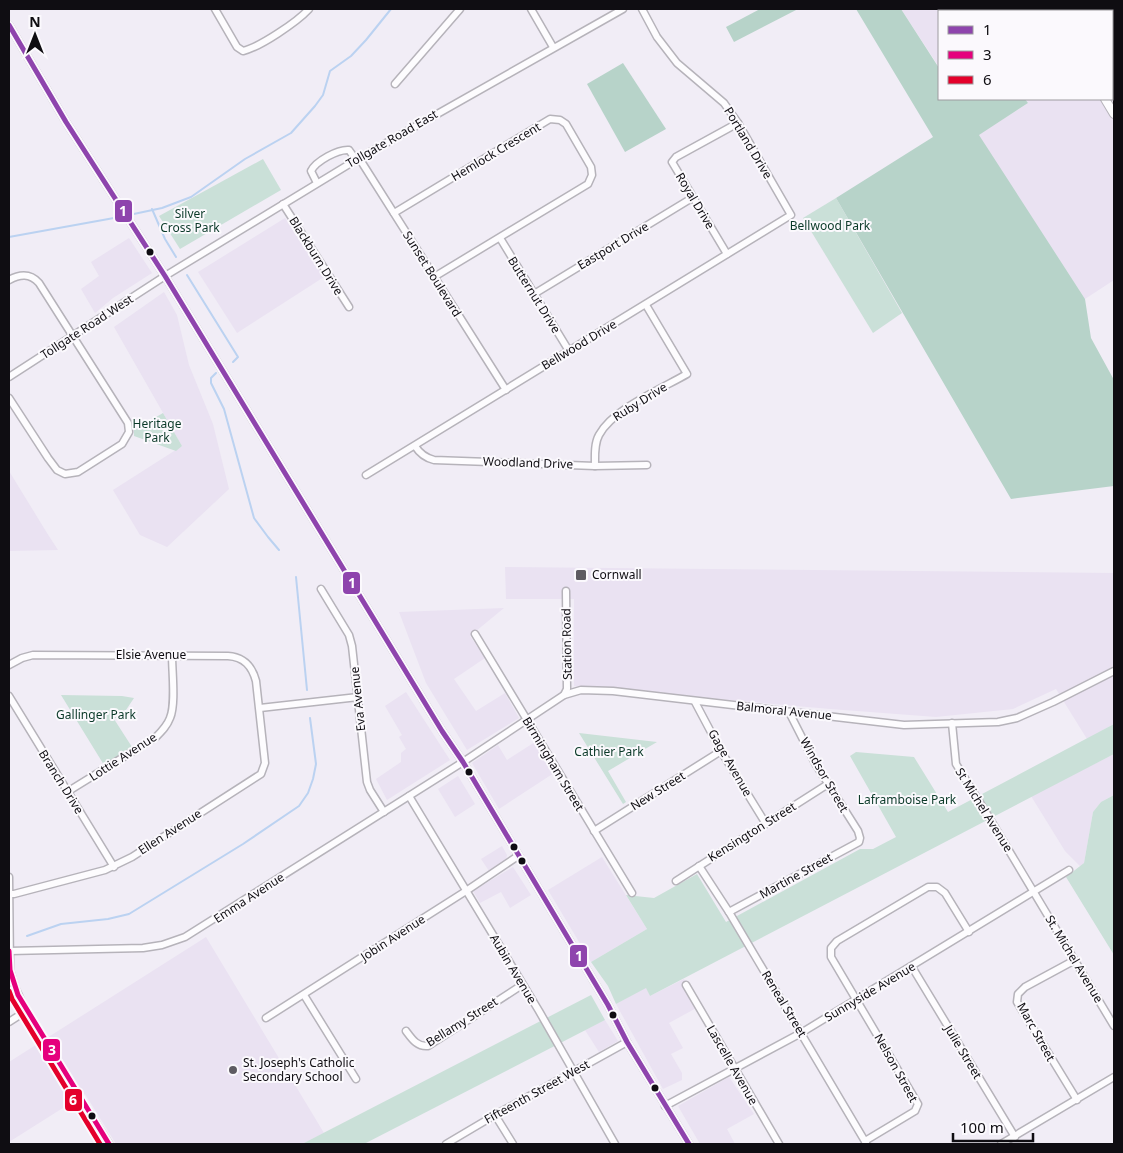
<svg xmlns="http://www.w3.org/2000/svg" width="1123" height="1153" viewBox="0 0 1123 1153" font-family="'Noto Sans',sans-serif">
<rect width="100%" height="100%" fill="#f1edf6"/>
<g fill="#eae2f2">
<path d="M901,9H1114V280L1085,299L978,135L1028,103L1025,99H1112V11H939V67Z"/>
<path d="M285,218L324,277L237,333L198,272Z"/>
<path d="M129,238L152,273L113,298L95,313L81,289L99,276L91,262Z"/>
<path d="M164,292L177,315L189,365L213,424L229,489L167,547L140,535L113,490L182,446L114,327Z"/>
<path d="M9,471L47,533L58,550L9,551Z"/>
<path d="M505,567L1114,573V724L1087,739L1056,689L1013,709L936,717L830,709L574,686V599H506Z"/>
<path d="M504,608L470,636L485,658L454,679L476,711L505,693L519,718L467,750L426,683L399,612Z"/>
<path d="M406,692L450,760L387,800L376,779L401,762V753L406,749L399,737L402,735L385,706Z"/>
<path d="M535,742L554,773L499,809L472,763L498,745L507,760Z"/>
<path d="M1114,754V795L1101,802L1093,812L1084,863L1080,866L1065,851L1031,796Z"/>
<path d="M458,776L475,804L455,817L438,789Z"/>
<path d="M502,846L507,855L506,860L489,871L481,859Z"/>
<path d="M602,857L647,929L591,962L548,890Z"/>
<path d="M513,867L531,895L510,908L501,892L480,903L473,891Z"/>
<path d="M206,937L324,1133L302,1144H116L85,1094L9,1142V1062Z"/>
<path d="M684,979L700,1006L669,1023L683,1048L671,1054L682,1073V1080L663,1089L616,1004L646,987L650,996Z"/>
<path d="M605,1020L618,1041L599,1052L585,1030Z"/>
<path d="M729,1077L754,1114L727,1129L735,1144H700L678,1106Z"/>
</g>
<g fill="#cae0d8">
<path d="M263,159L281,190L180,249L159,216Z"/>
<path d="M836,198L902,313L873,333L803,218Z"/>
<path d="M163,413L182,446L176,451L134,436V430Z"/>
<path d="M61,695L122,696L134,698L126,710L114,719L132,747L104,765Z"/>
<path d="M1114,724V754L650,996L646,988L616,1004L608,986L591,962L647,929L626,895L654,898L697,874L726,922L860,849H873L896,837L850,756L856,752L914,757L948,812Z"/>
<path d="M579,733L657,742L608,771L626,802L623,804Z"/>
<path d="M1114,795V955L1066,877L1084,863L1093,812L1101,802Z"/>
<path d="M591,995L605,1020L364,1144H302Z"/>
</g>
<g fill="#b7d3c9">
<path d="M760,9H798L734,42L726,27Z"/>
<path d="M856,9H901L939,68V99H1025L1028,103L979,135L1085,299L1091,338L1114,380V486L1011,499L836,198L933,137Z"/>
<path d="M623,63L666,129L625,152L587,84Z"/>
</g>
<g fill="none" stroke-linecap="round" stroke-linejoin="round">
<g stroke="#bbd2f1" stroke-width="2">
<path d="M152,209L165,239L176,257"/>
<path d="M129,215L162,208L191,197L245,159L291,133L315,106L323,95L330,71L351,56L366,40L391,9"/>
<path d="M9,237L125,216"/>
<path d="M187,275L238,357L233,362"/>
<path d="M216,373L211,378V383L224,409L254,518L268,537L279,550"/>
<path d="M296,577L307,690"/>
<path d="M27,936L61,924L108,919L129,914L243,844L299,806L308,793L313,779L316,764L310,718"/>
</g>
<defs>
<g id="minor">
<path d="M215,9L237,47L243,51C260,47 297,22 309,9"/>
<path d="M531,9L553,47"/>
<path d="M9,25L66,122L165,276L442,731L463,762L608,1005L627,1042L689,1144"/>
<path d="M395,84L460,9"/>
<path d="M359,158L506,390"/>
<path d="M317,183L311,171C316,161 338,149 349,150L356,160"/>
<path d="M283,204L349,307"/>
<path d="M394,213L550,119L560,120L566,124L591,167L592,175L588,184L434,277"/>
<path d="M500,238L569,351"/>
<path d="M727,254L672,162L676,157L738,123"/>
<path d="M9,280C20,274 30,273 39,283L128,423L129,432L122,444L78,472L65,474L57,470L48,458L9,398"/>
<path d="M534,294L692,198"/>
<path d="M9,377L165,276L356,160L623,9"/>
<path d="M415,446C420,454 426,458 434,460L595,466L647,465"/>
<path d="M595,466C595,456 594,444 599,435C613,409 661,389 687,374L646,305"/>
<path d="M366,475L791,215L738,123L724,103L677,63L657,37L642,9"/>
<path d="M321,589L349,635L352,646L367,782L370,790L384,812"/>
<path d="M475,634L632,893"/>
<path d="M9,665L22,658L33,655L228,656C244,657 252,666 256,681L265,763L261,774L132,857L105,870L14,894H9"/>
<path d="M564,695L567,689L566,591"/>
<path d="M9,696L114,867"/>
<path d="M695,702L721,751L766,824"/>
<path d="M260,708L358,697"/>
<path d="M952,723L956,764L987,814L1114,1026"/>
<path d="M67,792L156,737C162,731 167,726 170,718C176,704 172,672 172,655"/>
<path d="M409,796L539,1011L615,1144"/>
<path d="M594,831L721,751"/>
<path d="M699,866L729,912L866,1143"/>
<path d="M9,877L10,970L15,987L26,1011L109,1144"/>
<path d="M676,881L828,784"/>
<path d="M729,912L859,842L860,838L858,831L815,763L789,712"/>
<path d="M9,951L143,948L162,945L185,937L463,762L564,695L581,690L613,691L904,725L998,722L1017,718L1053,702L1114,671"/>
<path d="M1075,960L1025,987L1018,994L1017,1002L1077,1100"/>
<path d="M912,967L1015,1137"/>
<path d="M686,985L779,1144"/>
<path d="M304,995L356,1079"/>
<path d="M266,1018L466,891L518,856"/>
<path d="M9,1022L26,1011"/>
<path d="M406,1031C412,1039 417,1047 428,1046L522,985"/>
<path d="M665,1106L801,1033L1069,870"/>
<path d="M495,1115L513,1144"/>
<path d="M865,1141L915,1111L918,1104L831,957V948L837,941L928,887H937L945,893L969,932"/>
<path d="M446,1144L495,1115L627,1042"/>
<path d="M1001,1144L1114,1077"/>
</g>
<g id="major">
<path d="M1051,9L1052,11"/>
<path d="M1105,99L1114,114"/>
</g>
</defs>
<use href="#minor" stroke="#b6b3ba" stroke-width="9"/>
<use href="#major" stroke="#b6b3ba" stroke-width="10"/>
<use href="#minor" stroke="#fdfcfe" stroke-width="6"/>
<use href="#major" stroke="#fdfcfe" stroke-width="8"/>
<defs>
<path id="bus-1" d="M9,25L66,122L165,276L442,731L463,762L608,1005L627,1042L689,1144"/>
<path id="bus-2" d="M9,951L10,970L18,995L109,1144"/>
<path id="bus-3" d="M9,991L12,999L100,1144"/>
</defs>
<use href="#bus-1" stroke="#fbf9fd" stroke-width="9"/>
<use href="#bus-2" stroke="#fbf9fd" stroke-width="9"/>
<use href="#bus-3" stroke="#fbf9fd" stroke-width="9"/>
<use href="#bus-1" stroke="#8e44ad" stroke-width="5"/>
<use href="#bus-2" stroke="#e5007d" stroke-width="5"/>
<use href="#bus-3" stroke="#e4002b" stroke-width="5"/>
</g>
<g fill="#0f0d12" stroke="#fbf9fd" stroke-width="2">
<circle cx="150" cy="252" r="4.5"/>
<circle cx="469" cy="772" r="4.5"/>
<circle cx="514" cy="847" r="4.5"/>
<circle cx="522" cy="861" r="4.5"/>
<circle cx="613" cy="1015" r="4.5"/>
<circle cx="655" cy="1088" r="4.5"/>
<circle cx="92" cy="1116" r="4.5"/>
</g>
<g fill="#5e5b62" stroke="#fbf9fd" stroke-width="2">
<rect x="575" y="569" width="12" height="12" rx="2.5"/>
<circle cx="233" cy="1070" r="5"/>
</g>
<g text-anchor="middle" stroke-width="4" stroke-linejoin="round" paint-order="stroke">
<g font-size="12" fill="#0f0d12" stroke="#fbf9fd">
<text transform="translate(392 139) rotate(-30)" y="4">Tollgate Road East</text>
<text transform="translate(748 143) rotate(59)" y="4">Portland Drive</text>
<text transform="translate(496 152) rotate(-31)" y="4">Hemlock Crescent</text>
<text transform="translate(695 201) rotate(59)" y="4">Royal Drive</text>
<text transform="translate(613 246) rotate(-31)" y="4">Eastport Drive</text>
<text transform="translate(316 256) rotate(58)" y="4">Blackburn Drive</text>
<text transform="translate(432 274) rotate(58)" y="4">Sunset Boulevard</text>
<text transform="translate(534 295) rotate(58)" y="4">Butternut Drive</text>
<text transform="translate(87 327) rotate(-33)" y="4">Tollgate Road West</text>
<text transform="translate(579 345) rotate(-31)" y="4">Bellwood Drive</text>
<text transform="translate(640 402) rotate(-32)" y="4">Ruby Drive</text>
<text transform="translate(528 463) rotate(2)" y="4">Woodland Drive</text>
<text transform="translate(567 644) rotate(-91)" y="4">Station Road</text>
<text x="151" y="659">Elsie Avenue</text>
<text transform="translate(358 699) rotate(-96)" y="4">Eva Avenue</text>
<text transform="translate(784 711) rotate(6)" y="4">Balmoral Avenue</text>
<text transform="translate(123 757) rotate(-33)" y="4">Lottie Avenue</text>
<text transform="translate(730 763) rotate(60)" y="4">Gage Avenue</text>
<text transform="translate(553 764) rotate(59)" y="4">Birmingham Street</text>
<text transform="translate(824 775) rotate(60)" y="4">Windsor Street</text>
<text transform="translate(61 782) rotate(58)" y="4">Branch Drive</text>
<text transform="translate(658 791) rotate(-32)" y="4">New Street</text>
<text transform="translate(984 810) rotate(58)" y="4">St Michel Avenue</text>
<text transform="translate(170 832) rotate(-33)" y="4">Ellen Avenue</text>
<text transform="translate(752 832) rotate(-32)" y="4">Kensington Street</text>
<text transform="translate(796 876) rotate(-29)" y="4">Martine Street</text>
<text transform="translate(249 898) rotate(-33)" y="4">Emma Avenue</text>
<text transform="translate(393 938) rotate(-33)" y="4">Jobin Avenue</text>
<text transform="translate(1074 959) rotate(59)" y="4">St. Michel Avenue</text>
<text transform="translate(513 969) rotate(59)" y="4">Aubin Avenue</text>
<text transform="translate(870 992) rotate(-31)" y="4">Sunnyside Avenue</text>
<text transform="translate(784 1004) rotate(59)" y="4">Reneal Street</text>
<text transform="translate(462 1022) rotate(-32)" y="4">Bellamy Street</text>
<text transform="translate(1036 1032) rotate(61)" y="4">Marc Street</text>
<text transform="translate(963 1052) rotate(59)" y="4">Julie Street</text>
<text transform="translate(732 1065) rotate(60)" y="4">Lascelle Avenue</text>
<text transform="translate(896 1068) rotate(61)" y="4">Nelson Street</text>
<text transform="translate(537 1092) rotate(-29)" y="4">Fifteenth Street West</text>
</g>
<g font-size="12" fill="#0a3928" stroke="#fbf9fd">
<text x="190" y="218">Silver<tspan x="190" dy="14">Cross Park</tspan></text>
<text x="830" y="230">Bellwood Park</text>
<text x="157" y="428">Heritage<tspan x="157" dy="14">Park</tspan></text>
<text x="96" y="719">Gallinger Park</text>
<text x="609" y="756">Cathier Park</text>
<text x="907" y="804">Laframboise Park</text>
</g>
<g font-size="12" fill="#0f0d12" stroke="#fbf9fd" text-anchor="start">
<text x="592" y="579">Cornwall</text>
<text x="243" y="1067">St. Joseph's Catholic<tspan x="243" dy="14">Secondary School</tspan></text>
</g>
</g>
<g stroke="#fbf9fd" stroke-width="2">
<rect x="114" y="199" width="19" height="24" rx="5" fill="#8e44ad"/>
<rect x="342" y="571" width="19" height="24" rx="5" fill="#8e44ad"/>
<rect x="569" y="944" width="19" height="24" rx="5" fill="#8e44ad"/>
<rect x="42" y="1038" width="19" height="24" rx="5" fill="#e5007d"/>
<rect x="64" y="1088" width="19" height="24" rx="5" fill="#e4002b"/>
</g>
<g font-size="14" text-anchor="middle" font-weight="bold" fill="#fff">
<text x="123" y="216">1</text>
<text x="352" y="588">1</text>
<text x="579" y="961">1</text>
<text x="52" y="1055">3</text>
<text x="73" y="1105">6</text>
</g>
<rect width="1123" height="1153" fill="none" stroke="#0f0d12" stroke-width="20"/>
<rect x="938" y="10" width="175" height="90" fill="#fbf9fd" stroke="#9d9b9f"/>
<rect x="948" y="26" width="25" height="8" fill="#8e44ad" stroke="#9d9b9f"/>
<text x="983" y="35" font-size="15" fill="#0f0d12">1</text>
<rect x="948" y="51" width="25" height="8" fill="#e5007d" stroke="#9d9b9f"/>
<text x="983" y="60" font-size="15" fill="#0f0d12">3</text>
<rect x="948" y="76" width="25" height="8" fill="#e4002b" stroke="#9d9b9f"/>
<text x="983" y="85" font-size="15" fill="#0f0d12">6</text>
<g transform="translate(35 35)" stroke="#fbf9fd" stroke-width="4" paint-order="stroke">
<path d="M0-4L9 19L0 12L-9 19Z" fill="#0f0d12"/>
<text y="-8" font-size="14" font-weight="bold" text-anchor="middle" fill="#0f0d12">N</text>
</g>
<path d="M953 1133v8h80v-8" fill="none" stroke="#0f0d12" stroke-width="2.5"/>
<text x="960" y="1133" font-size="15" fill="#0f0d12" stroke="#fbf9fd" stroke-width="4" paint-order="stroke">100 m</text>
</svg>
